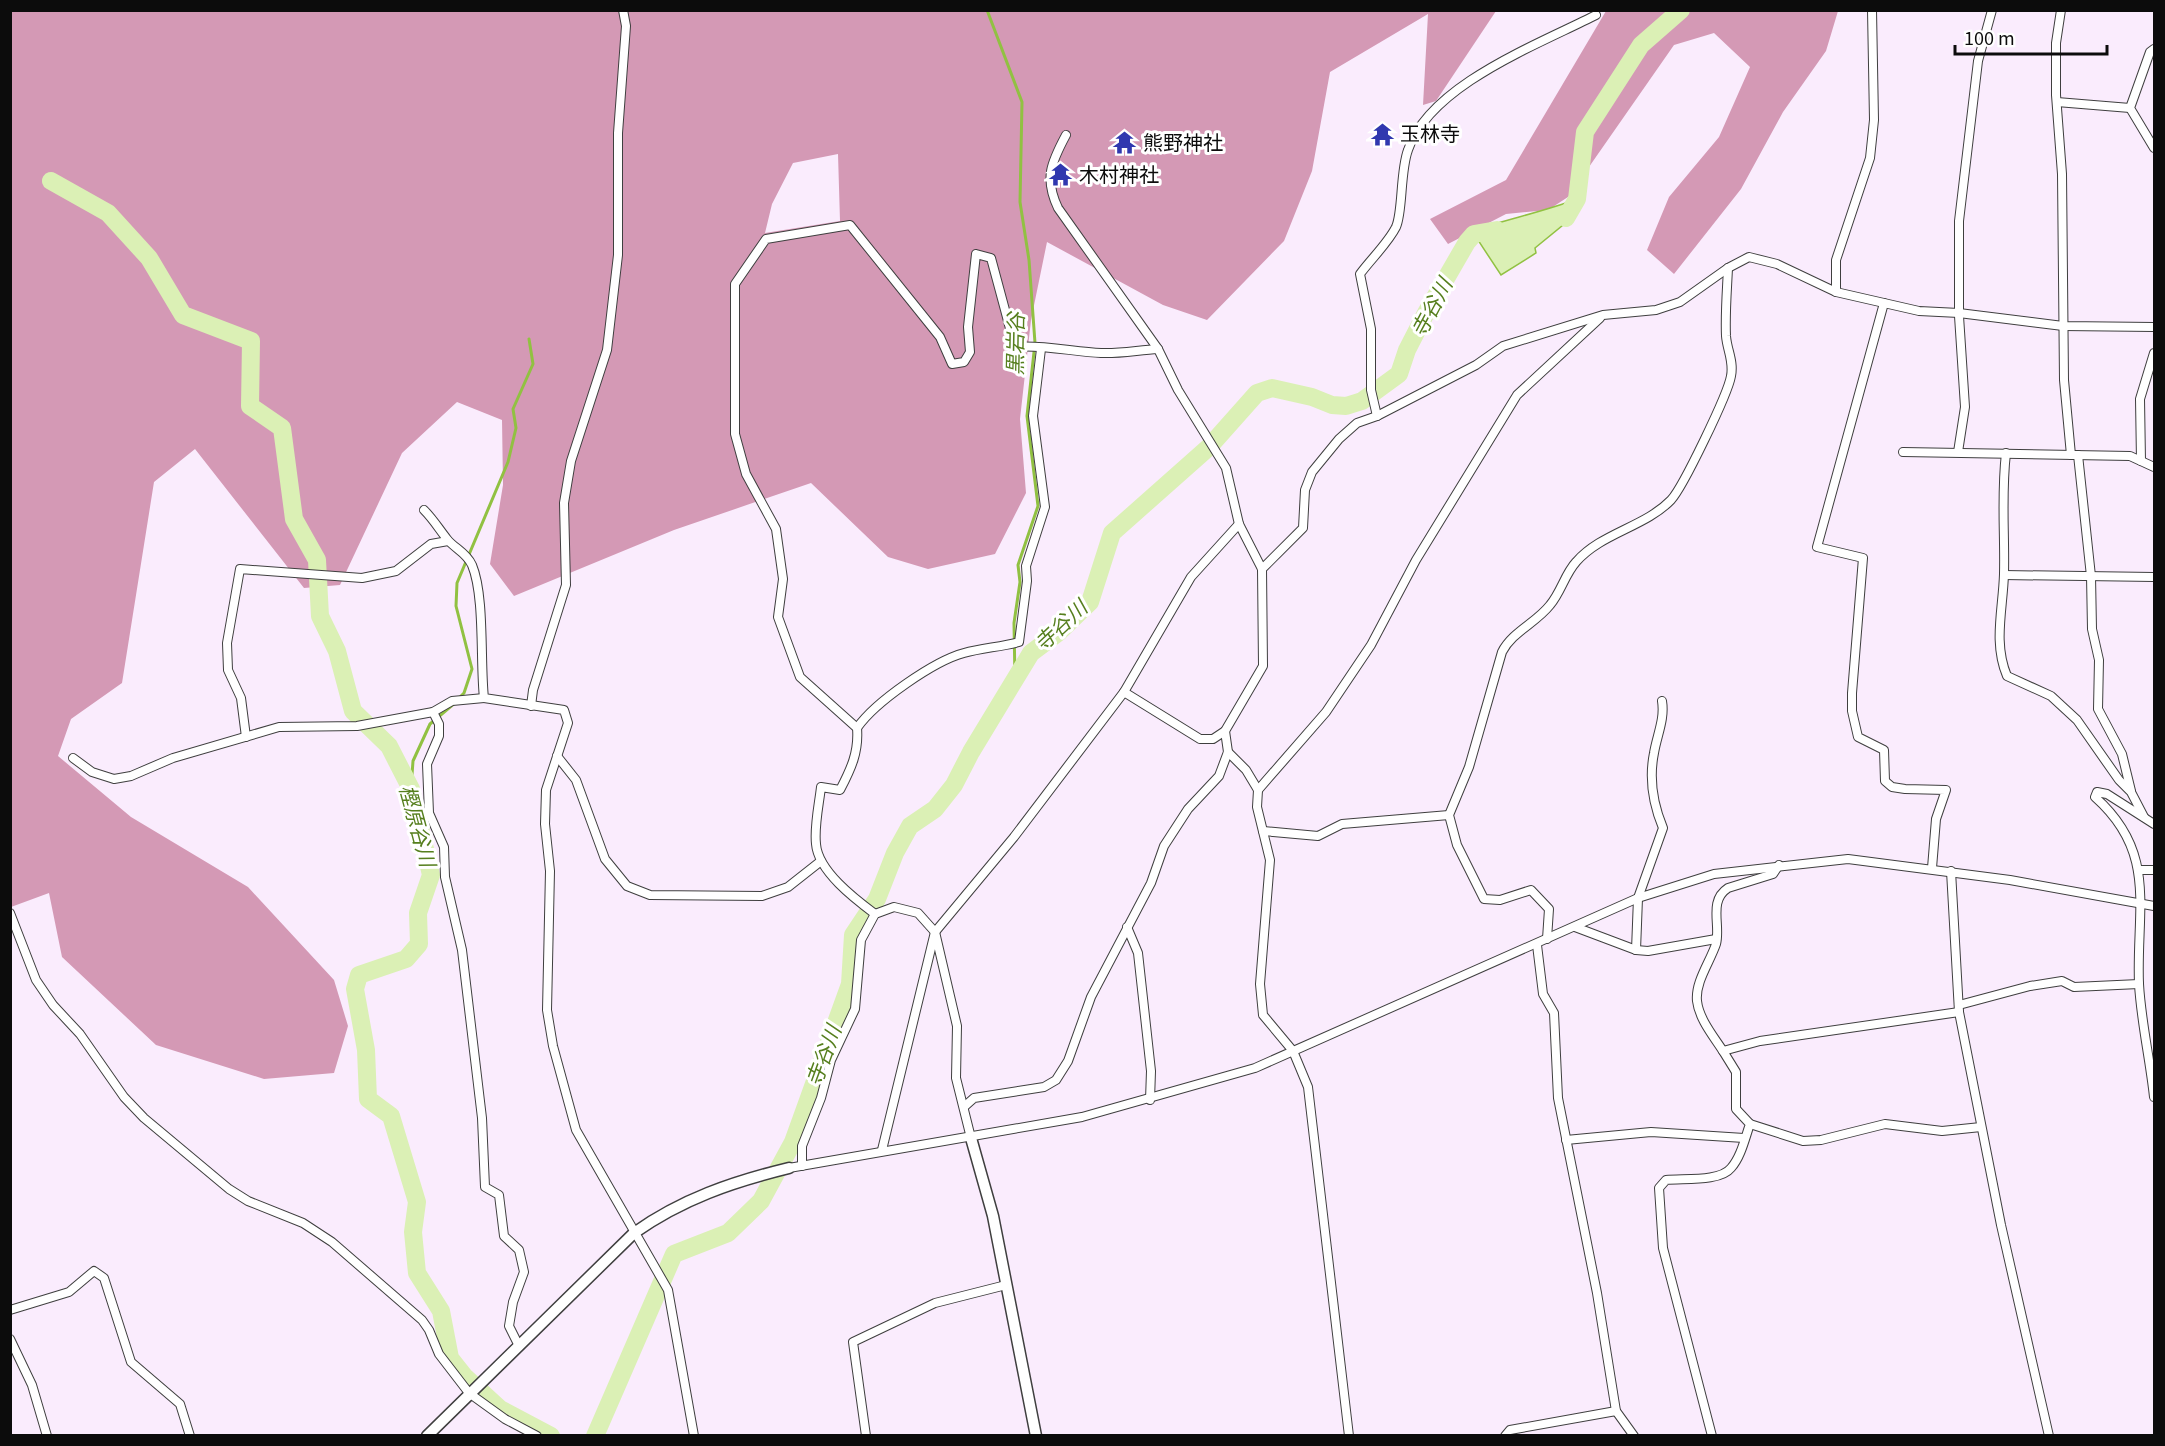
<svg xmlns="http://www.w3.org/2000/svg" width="2165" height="1446" viewBox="0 0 2165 1446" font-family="Georgia,'Noto Sans JP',serif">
<rect width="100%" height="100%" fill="#faecfd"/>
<g fill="#d499b5" fill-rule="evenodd">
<path d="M10,11H1496L1436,101L1423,105L1428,14L1330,72L1312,171L1284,241L1207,320L1163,305L1047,242L1031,320L1020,419L1026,493L995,554L928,569L888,557L811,483L674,530L514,596L490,564L503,485L502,420L457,402L402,453L340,585L304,588L195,449L154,482L122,683L71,719L58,756L131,817L248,887L334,980L348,1026L334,1073L264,1079L156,1045L62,957L49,893L11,907ZM838,154L840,221L765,233L772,204L793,163Z"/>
<path d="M1606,11H1838L1826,51L1783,112L1741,189L1674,274L1647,250L1669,197L1719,137L1750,67L1714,33L1674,45L1568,197L1548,210L1506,214L1448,244L1430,219L1506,180Z"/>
</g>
<path fill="#dbf0b5" stroke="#91c142" stroke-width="1.5" d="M1577,199L1574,216L1535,248L1536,253L1501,275L1472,231C1507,219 1543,212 1577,199Z"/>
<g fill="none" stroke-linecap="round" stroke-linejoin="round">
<g stroke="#91c142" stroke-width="3">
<path d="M987,10L1022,102L1020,202L1029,260L1035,343L1027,416L1038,506L1018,565L1020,582L1014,623L1015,681"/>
<path d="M460,697L464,693L472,669L456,606L457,583L508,462L516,428L513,409L533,364L529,339"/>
<path d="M411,789L413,761L430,724L456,702"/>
</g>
<g stroke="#dbf0b5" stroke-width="18">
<path d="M51,181L108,213L149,258L183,315L251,341L250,406L282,428L294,519L317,560L320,616L337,651L353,711L389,746L411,789L431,875L418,913L419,944L406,959L359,975L355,989L366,1050L368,1099L391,1116L417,1202L413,1232L417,1273L441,1311L450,1358L465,1377L500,1409L551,1436"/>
<path d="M1566,218L1577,199L1585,132L1641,45L1681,10"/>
<path d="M595,1436L674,1254L728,1233L761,1201L793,1142L850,984L853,935L877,899L895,853L910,826L935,809L954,785L971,752L1031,653L1059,632L1090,602L1112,533L1209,447L1257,393L1272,388L1312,397L1332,405L1346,406L1362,401L1399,374L1407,350L1426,313L1467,242L1474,234L1497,230"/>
</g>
<defs>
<g id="minor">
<path d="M2061,10L2056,43V95L2062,174L2064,380L2071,455"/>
<path d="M2154,49L2150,52L2130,108L2154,148"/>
<path d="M2057,102L2130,108"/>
<path d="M1836,292V260L1870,158L1874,120L1872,10"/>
<path d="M1884,303L1817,547L1863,558L1852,693V711L1858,737L1884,750L1885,781L1892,787L1905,789L1946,790L1936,819L1932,868"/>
<path d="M1377,416L1371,390V329L1360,274C1371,259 1388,243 1396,227C1403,212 1400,171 1408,150C1430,85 1537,45 1596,15"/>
<path d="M1903,452L2130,456L2154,467"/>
<path d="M1958,452L1965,407L1959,316V221L1978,61L1992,10"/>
<path d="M2006,453C2001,496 2005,532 2004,574C2003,609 1993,643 2007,676L2051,696L2077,720L2119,780L2131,792L2144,817"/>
<path d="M2078,455L2091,576L2092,629L2099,660L2098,709L2122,754L2131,791"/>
<path d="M2141,461L2140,399L2154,353"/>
<path d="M424,510C433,519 439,529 447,539C455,549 466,552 472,565C485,596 480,663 484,698L564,710L568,723L546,790L545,824L550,871L547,1010L553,1046L576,1130L668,1290L694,1436"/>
<path d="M1262,569L1303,528L1305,490L1312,472L1339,439L1357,423L1377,416L1476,365L1503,346L1603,315L1656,310L1680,302L1728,268L1749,257L1777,264L1836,292L1919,311L1959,313L2063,326L2154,327"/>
<path d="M2004,575L2154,577"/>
<path d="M1124,692L1200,739H1213L1225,731"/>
<path d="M531,706L533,690L566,585L564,503L571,461L607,350L618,255V133L626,26L623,10"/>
<path d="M433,712L439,724V736L427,764L429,813L444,847L445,877L462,950L482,1118L485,1187L499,1195L504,1236L519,1250L524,1272L513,1302L509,1326L519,1346"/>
<path d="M857,728C875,702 934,661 964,653C982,648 1000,647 1019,642L1027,581L1026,566L1045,507L1033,416L1041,349"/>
<path d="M246,737L241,698L228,670L227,643L240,569L362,578L396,571L431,544L448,541"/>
<path d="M1228,752L1246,770L1258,790L1257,807L1270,860L1260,984L1263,1015L1293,1051L1308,1087L1349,1436"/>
<path d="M557,756L576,780L605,859L627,886L650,895L762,896L788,887L821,861"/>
<path d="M73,758L92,772L114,779L131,776L173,758L279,727L357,726L433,712L452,701L484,698"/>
<path d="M1258,790L1326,712L1371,645L1416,560L1517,395L1600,318"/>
<path d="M2154,824L2107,794L2097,792L2095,797C2158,853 2136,909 2139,984C2141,1021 2150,1059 2154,1097"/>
<path d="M1263,831L1318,836L1342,824L1449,815"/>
<path d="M2138,870H2154"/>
<path d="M1951,871L1959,1012L2001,1225L2049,1436"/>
<path d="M10,913L36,980L53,1005L80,1034L124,1097L144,1118L229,1189L248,1201L303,1223L332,1242L422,1320L429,1330L439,1354L469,1393L505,1419L537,1436"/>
<path d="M875,914C855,899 818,871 816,844C814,826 819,805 821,787L840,790C851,769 859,752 857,728L800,677L778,617L783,579L776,529L746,474L735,434V284L766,239L850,225L940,337L952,364L964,362L970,352L968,327L976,254L991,258L1015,347C1038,344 1076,352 1101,353C1119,354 1139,350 1158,349"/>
<path d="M1127,927L1138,953L1151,1071L1150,1100"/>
<path d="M1575,927L1636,950L1648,951L1716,939"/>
<path d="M1547,939L1549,909L1531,890L1500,900L1484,899L1457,845L1449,815L1469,767L1502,652C1512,632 1536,623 1550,605C1561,592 1565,574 1576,562C1601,533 1645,527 1671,500C1683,487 1728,394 1731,376C1734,361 1727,350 1726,336C1725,313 1727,290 1728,268"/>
<path d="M1537,945L1543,994L1554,1013L1558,1098L1597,1293L1616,1411L1634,1436"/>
<path d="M1636,950L1638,898L1663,828C1653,804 1649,778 1654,753C1657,735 1665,719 1662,701"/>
<path d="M1959,1005L2030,986L2062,981L2074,987L2139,984"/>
<path d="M1723,1051C1714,1037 1699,1019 1697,1001C1695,982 1710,962 1716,944C1721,925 1708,901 1728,888L1773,874L1779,865"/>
<path d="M965,1106L974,1098L1044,1087L1056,1080L1068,1061L1091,997L1151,883L1164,846L1188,809L1219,776L1228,752L1225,731L1263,666L1262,569L1239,524L1226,468L1178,390L1158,349L1058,208C1044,178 1051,163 1066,135"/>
<path d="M1750,1124L1803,1141L1821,1140L1885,1124L1942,1131L1981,1127"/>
<path d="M1566,1140L1651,1132L1744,1138"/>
<path d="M882,1150L935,932L1014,837L1124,692L1191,577L1239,524"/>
<path d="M802,1166V1146L821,1098L831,1060L855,1009L861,940L875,914L894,907L918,913L935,932L957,1026L956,1078L971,1138"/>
<path d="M789,1168L1082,1117L1255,1068L1638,898L1714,874L1848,859L2010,880L2154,906"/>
<path d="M10,1310L69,1292L94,1271L104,1278L131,1362L180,1404L190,1436"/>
<path d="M10,1339L32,1385L47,1436"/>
<path d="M866,1436L853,1342L935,1303L1006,1285"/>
<path d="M1505,1436L1510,1430L1616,1411"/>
<path d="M1712,1436L1663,1248L1659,1188L1666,1180C1683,1178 1720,1182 1731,1168C1741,1157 1745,1138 1750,1124L1736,1109V1072L1723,1051L1760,1041L1959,1012"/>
</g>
<g id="tertiary">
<path d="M971,1138L993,1216L1036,1436"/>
<path d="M427,1436L634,1233C682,1199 732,1182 789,1168"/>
</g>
</defs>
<use href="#minor" stroke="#3f3f3f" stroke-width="10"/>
<use href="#tertiary" stroke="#3f3f3f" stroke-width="13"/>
<use href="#minor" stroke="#fff" stroke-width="8"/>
<use href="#tertiary" stroke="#fff" stroke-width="10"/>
</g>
<defs>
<symbol id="temple-bare" viewBox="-9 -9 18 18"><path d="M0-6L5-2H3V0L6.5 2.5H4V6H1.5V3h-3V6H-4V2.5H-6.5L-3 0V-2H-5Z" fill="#3038af" stroke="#fff" stroke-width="2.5" paint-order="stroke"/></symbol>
</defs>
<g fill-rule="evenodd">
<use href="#temple-bare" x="1366" y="118" width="33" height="33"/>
<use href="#temple-bare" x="1108" y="126" width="33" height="33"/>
<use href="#temple-bare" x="1044" y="158" width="33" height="33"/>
</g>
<g text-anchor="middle" stroke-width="6" stroke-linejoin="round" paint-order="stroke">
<g font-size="20" fill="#0c0c0c" stroke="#fff" text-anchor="start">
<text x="1400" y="141">玉林寺</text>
<text x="1143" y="150">熊野神社</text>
<text x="1079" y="182">木村神社</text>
</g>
<g font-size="21" font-style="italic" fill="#567f1e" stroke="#fff">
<text transform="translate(1432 308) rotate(-62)" y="7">寺谷川</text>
<text transform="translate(1016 344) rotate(-89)" y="7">黒岩谷</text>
<text transform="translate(1061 626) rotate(-43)" y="7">寺谷川</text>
<text transform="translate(417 826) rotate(75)" y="7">樫原谷川</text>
<text transform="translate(824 1056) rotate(-70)" y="7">寺谷川</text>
</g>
</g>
<rect width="2165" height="1446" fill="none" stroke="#0c0c0c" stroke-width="24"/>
<path d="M1955 45v9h152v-9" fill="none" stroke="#0c0c0c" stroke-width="3"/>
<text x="1964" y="45" font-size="18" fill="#0c0c0c" stroke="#ffffff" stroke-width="4.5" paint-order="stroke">100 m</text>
</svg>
